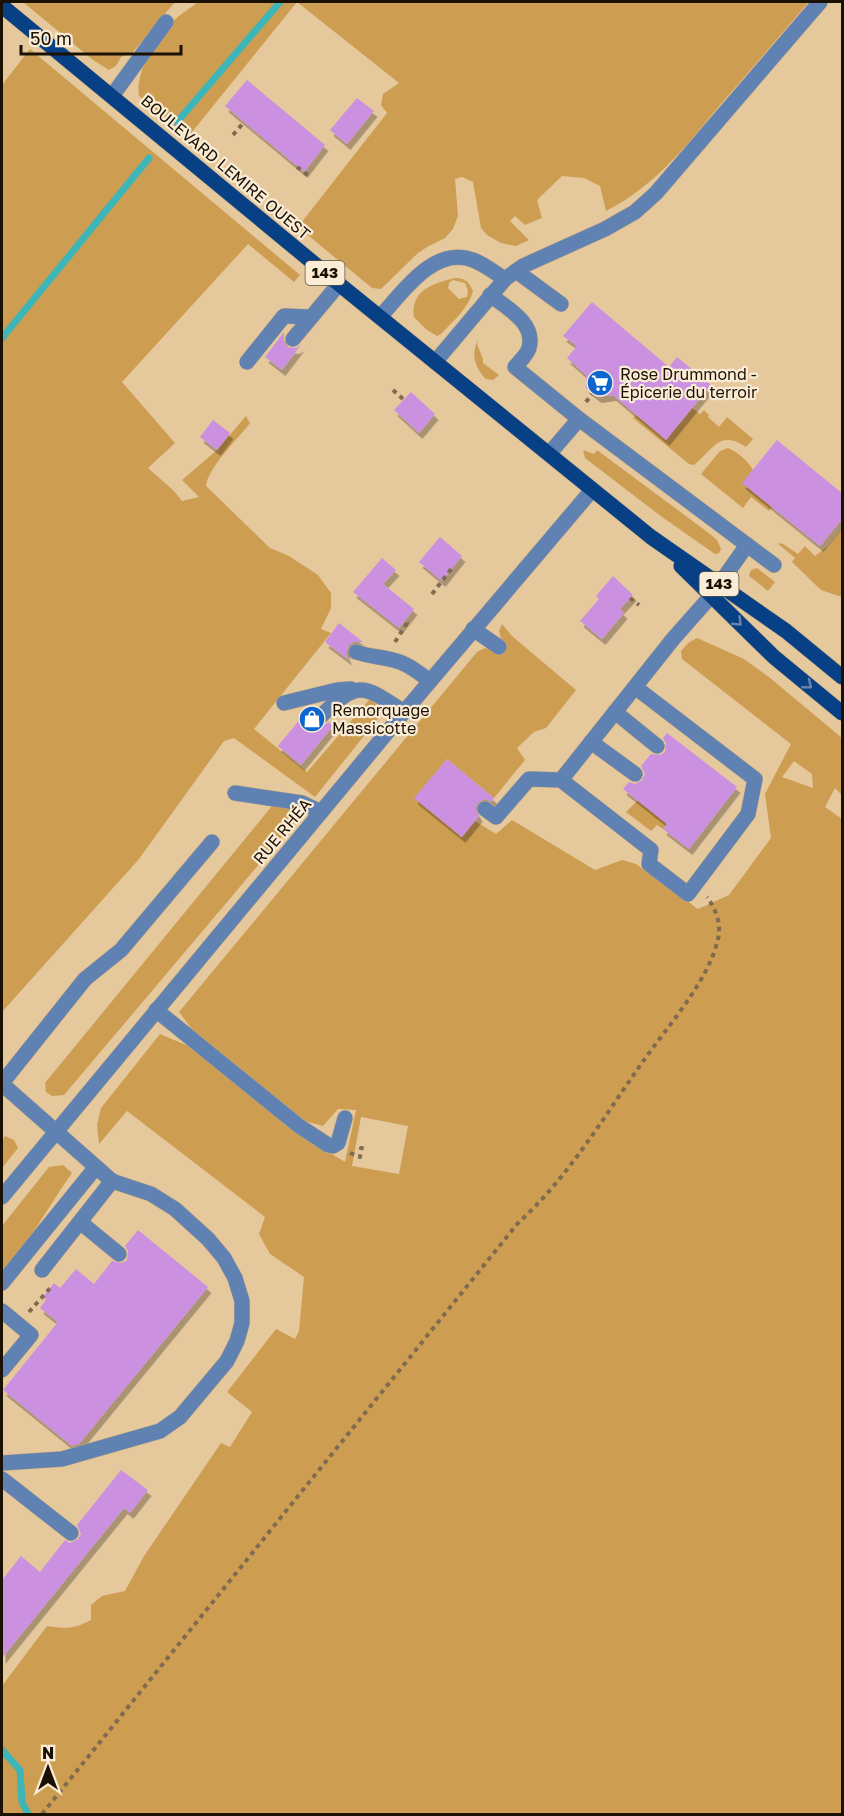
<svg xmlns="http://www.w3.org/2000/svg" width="844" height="1816" viewBox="0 0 844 1816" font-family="'Golos Text',sans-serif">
<defs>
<filter id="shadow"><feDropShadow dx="3.5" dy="6" stdDeviation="0" flood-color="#0004"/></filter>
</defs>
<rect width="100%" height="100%" fill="#e6c89d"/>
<g fill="#cd9d52" fill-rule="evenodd">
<path d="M23,2H175L132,53L121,57L116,66L109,70L93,60Z"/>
<path d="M198,2H807V4C778,38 749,72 720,105C686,146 654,187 606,211L600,186L584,178L562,176L537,200L542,218L525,225L515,216L510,221L529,240L516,246L501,243L487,235L481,228L473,182L462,177L455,179L458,216L453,229L445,238L427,247L418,253L381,289L372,288L298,227L387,113L381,105L383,94L399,83L297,2L188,137L139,96C135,73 154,44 168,26C176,17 189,9 198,2Z"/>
<path d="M30,49L300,275L294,282L248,244L122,382L175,443L148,468L174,491L182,501L199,497L182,480L217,450L246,416L250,423C238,439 208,467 206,486L270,548L289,556L318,575L331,593V608L321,629L331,633L254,729L307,772L370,699L384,711L315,797L234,738L224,741L139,859L2,1012V85Z"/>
<path d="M455,278C466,278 469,282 473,291C468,309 453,321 441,334L437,336L427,330L414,317C410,290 434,283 455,278ZM453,280L465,283L468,291L467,297L459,299L448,288L449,283Z"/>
<path d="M479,339L477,344L483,359V363L499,375L493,380L486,379C475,368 470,353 479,339Z"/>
<path d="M692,408L700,414L704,410L709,415L708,417L719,427L727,417L753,439L746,447C719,429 713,450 694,465L689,464L633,418L636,415L666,439Z"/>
<path d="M728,448C753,459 761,484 772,507L769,511L751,497L743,508L701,474L720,451Z"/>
<path d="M583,450L594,454L597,450L710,534L717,540L721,549L719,553L715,554L662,517L585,458Z"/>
<path d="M842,529V597L821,590L792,562L795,558L777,543L783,544L798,554L805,546L815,556L827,547Z"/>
<path d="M757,568L775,582L768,591L749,576L751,570Z"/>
<path d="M502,624L512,636L576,690L546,728L534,732L517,748L525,760L494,798L447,759L415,798L461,837L475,821L496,834L512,820L595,870L622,860L636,864L698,909L729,895L771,838L765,794L791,744L682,659L681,651L688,643L697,638L744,659L769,677L842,738V795L835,788L825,807L842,819V1814H2V1686L47,1626C66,1629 74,1629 91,1620V1605L102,1596L125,1591L144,1556L221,1443L230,1447L252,1412L227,1392L276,1329L295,1339L299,1331L304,1277L270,1254L259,1234L265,1217L127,1111L99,1144L97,1125L101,1108L160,1034L193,1048L290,1129L345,1162L356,1110L338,1109L323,1126L301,1120L194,1032L179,1012L477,652L485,648L495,650L503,646L499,631ZM794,761L812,774L813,788L782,777ZM361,1117L408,1126L399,1174L352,1166Z"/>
<path d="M638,800L667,824L663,829L657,825L651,831L626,812Z"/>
<path d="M282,803L299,817L64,1095L52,1096L46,1092L45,1083L272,806Z"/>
<path d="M5,1136L14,1140L18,1148L2,1168V1141Z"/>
<path d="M63,1165L72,1173C48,1207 28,1244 2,1276V1226L49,1167Z"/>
</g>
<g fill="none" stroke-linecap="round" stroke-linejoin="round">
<g stroke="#3eb5b7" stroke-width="7">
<path d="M177,122L280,2"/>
<path d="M2,338L149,158"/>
<path d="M2,1750L20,1770L22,1802L28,1814"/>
</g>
</g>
<g fill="#cb90e0" filter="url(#shadow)">
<path d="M247,80L325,145L304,172L225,106Z"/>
<path d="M357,98L374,111L347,144L330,130Z"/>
<path d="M592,302L669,367L677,357L711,385L666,440L613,395L598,397L586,388V375L567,358L577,346L563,336Z"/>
<path d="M284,332V342L287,347L296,348L301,345L282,370L265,357Z"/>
<path d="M411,392L435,414L419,433L394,410Z"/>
<path d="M213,420L230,433L217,450L200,437Z"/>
<path d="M777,440L843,494V518L820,546L742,483Z"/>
<path d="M440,537L462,556L442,581L419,562Z"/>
<path d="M382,558L396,570L383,584L414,609L399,628L353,592Z"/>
<path d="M613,576L633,595L620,609L624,613L602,639L580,621L599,599L596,596Z"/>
<path d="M339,623L363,642H354L349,645L346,654L349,660L325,642Z"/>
<path d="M310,707L314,710L311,718L314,723L323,726L329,722L333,726L301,765L278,746Z"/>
<path d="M667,733L737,787L689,849L663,829L667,824L623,789L629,782L635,784L642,780L645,774L641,766L651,754L660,755L665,752L666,743L663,738Z"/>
<path d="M447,759L494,798L491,802L485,799L478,803L475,809L479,816L462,837L414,798Z"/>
<path d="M138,1230L208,1287L79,1444L72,1446L3,1390L58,1322L40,1308L46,1300L43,1297L54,1283L60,1288L76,1269L94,1284L112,1261L122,1263L127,1260L128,1251L125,1246Z"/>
<path d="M121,1470L148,1490L130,1513L124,1508L2,1658V1580L21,1556L40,1572L65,1540L70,1543L78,1539L81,1534L77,1525Z"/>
</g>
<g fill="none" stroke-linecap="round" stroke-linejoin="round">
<defs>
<g id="minor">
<path d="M112,96L166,22"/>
<path d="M516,271L561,304"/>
<path d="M490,295C507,308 536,323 529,348C527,355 519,362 515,367L579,419"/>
<path d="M380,317C402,293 434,245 473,260C484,264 495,273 505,279"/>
<path d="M293,339L339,284"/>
<path d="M247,362L284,316L311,317"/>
<path d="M435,362L505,279L523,266L605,229L635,212L656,193L820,2"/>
<path d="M549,454L579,419L774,565"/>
<path d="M473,629L499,647"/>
<path d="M356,652C368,656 380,657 393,660C407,663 419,673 430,681"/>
<path d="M635,687L755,779L748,814L688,894L649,864L651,850L561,780L673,639L711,596L747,545"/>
<path d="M284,703L337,690L351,689"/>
<path d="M615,712L657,746"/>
<path d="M321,716C359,679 363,685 404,712"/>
<path d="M591,742L635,774"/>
<path d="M235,793L302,803L321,812"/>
<path d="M485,809L496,817L529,779L561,780"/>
<path d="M156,1010L299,1126L328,1145L333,1146L338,1143L345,1118"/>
<path d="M2,1083L85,979L121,950L212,842"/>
<path d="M2,1084L112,1181L42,1270"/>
<path d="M2,1197L404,712L592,490"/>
<path d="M80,1222L119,1254"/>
<path d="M2,1283L96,1167"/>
<path d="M2,1311L31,1335L2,1370"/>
<path d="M2,1463L62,1459L160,1431L180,1417L227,1361L237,1341L242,1323V1301L235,1278L224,1258L208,1239L175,1209L151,1194L112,1181"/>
<path d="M2,1479L71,1533"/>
</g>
<g id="major">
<path d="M2,6L334,280L651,537L786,631L842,677"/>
<path d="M681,566L774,657L842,713"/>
</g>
</defs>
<use href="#minor" stroke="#c1a781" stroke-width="16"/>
<use href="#major" stroke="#c1a781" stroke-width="16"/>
<g stroke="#7f6b4f" stroke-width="4" stroke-dasharray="4.5 4.5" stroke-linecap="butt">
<path d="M233,135L244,122"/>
<path d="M297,167L309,176"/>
<path d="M393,390L404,400"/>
<path d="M586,402L593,393"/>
<path d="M432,594L452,568"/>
<path d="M630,598L639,605"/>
<path d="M395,642L407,623L405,621"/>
<path d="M350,1153L360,1157L361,1148L365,1149"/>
<path d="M29,1312L52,1286"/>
<path d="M42,1814L518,1223C568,1178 605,1115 644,1060C668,1026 709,980 718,939C722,924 715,908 707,897"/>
</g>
<use href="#minor" stroke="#5f82b3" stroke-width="15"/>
<use href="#major" stroke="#074085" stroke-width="15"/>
</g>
<defs><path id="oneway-chevron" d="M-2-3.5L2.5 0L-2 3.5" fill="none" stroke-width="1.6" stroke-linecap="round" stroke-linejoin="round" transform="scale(1.5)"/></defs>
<g stroke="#6985a5">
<use href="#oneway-chevron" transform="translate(738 622) rotate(44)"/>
<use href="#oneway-chevron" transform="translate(808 685) rotate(39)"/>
</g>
<defs>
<symbol id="supermarket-disc" viewBox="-11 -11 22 22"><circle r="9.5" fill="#0b66cf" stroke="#fbecd6"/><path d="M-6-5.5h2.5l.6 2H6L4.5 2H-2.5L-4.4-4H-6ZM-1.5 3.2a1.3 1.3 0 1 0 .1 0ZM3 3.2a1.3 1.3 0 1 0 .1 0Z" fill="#fff"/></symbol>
<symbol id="shop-disc" viewBox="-11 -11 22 22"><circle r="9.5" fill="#0b66cf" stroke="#fbecd6"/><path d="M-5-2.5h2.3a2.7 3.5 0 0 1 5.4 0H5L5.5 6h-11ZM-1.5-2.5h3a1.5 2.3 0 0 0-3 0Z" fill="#fff"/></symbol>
</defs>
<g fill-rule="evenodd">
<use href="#supermarket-disc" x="585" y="368" width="30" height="30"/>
<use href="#shop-disc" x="297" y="704" width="30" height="30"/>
</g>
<g text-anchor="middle" stroke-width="4.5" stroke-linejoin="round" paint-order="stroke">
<g fill="#fbecd6" stroke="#5e5342" stroke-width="1.5">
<rect x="305.5" y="261" width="39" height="24" rx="4.5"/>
<rect x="699.5" y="572" width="39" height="24" rx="4.5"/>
</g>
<g font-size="15" font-weight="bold" fill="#1b1103">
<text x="325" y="278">143</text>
<text x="719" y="589">143</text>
</g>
<g font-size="16" fill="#1b1103" stroke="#fbecd6">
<text transform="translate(226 167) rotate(40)" y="6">BOULEVARD LEMIRE OUEST</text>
<text transform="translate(282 831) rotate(-50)" y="6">RUE RHÉA</text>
</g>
<g font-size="16" fill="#1b1103" stroke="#fbecd6" text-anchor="start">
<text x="620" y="380">Rose Drummond -<tspan x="620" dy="18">Épicerie du terroir</tspan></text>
<text x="332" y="716">Remorquage<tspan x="332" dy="18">Massicotte</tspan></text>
</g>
</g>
<rect width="844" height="1816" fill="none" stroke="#1b1103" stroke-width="6"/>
<g transform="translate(48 1768)" stroke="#fbecd6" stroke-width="4.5" paint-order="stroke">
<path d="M0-4.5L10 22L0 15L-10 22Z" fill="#1b1103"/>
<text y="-9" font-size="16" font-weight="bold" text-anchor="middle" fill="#1b1103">N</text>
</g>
<path d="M21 45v9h160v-9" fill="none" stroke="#1b1103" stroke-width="3"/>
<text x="30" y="45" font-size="18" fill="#1b1103" stroke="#fbecd6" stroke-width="4.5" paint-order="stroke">50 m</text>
</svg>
